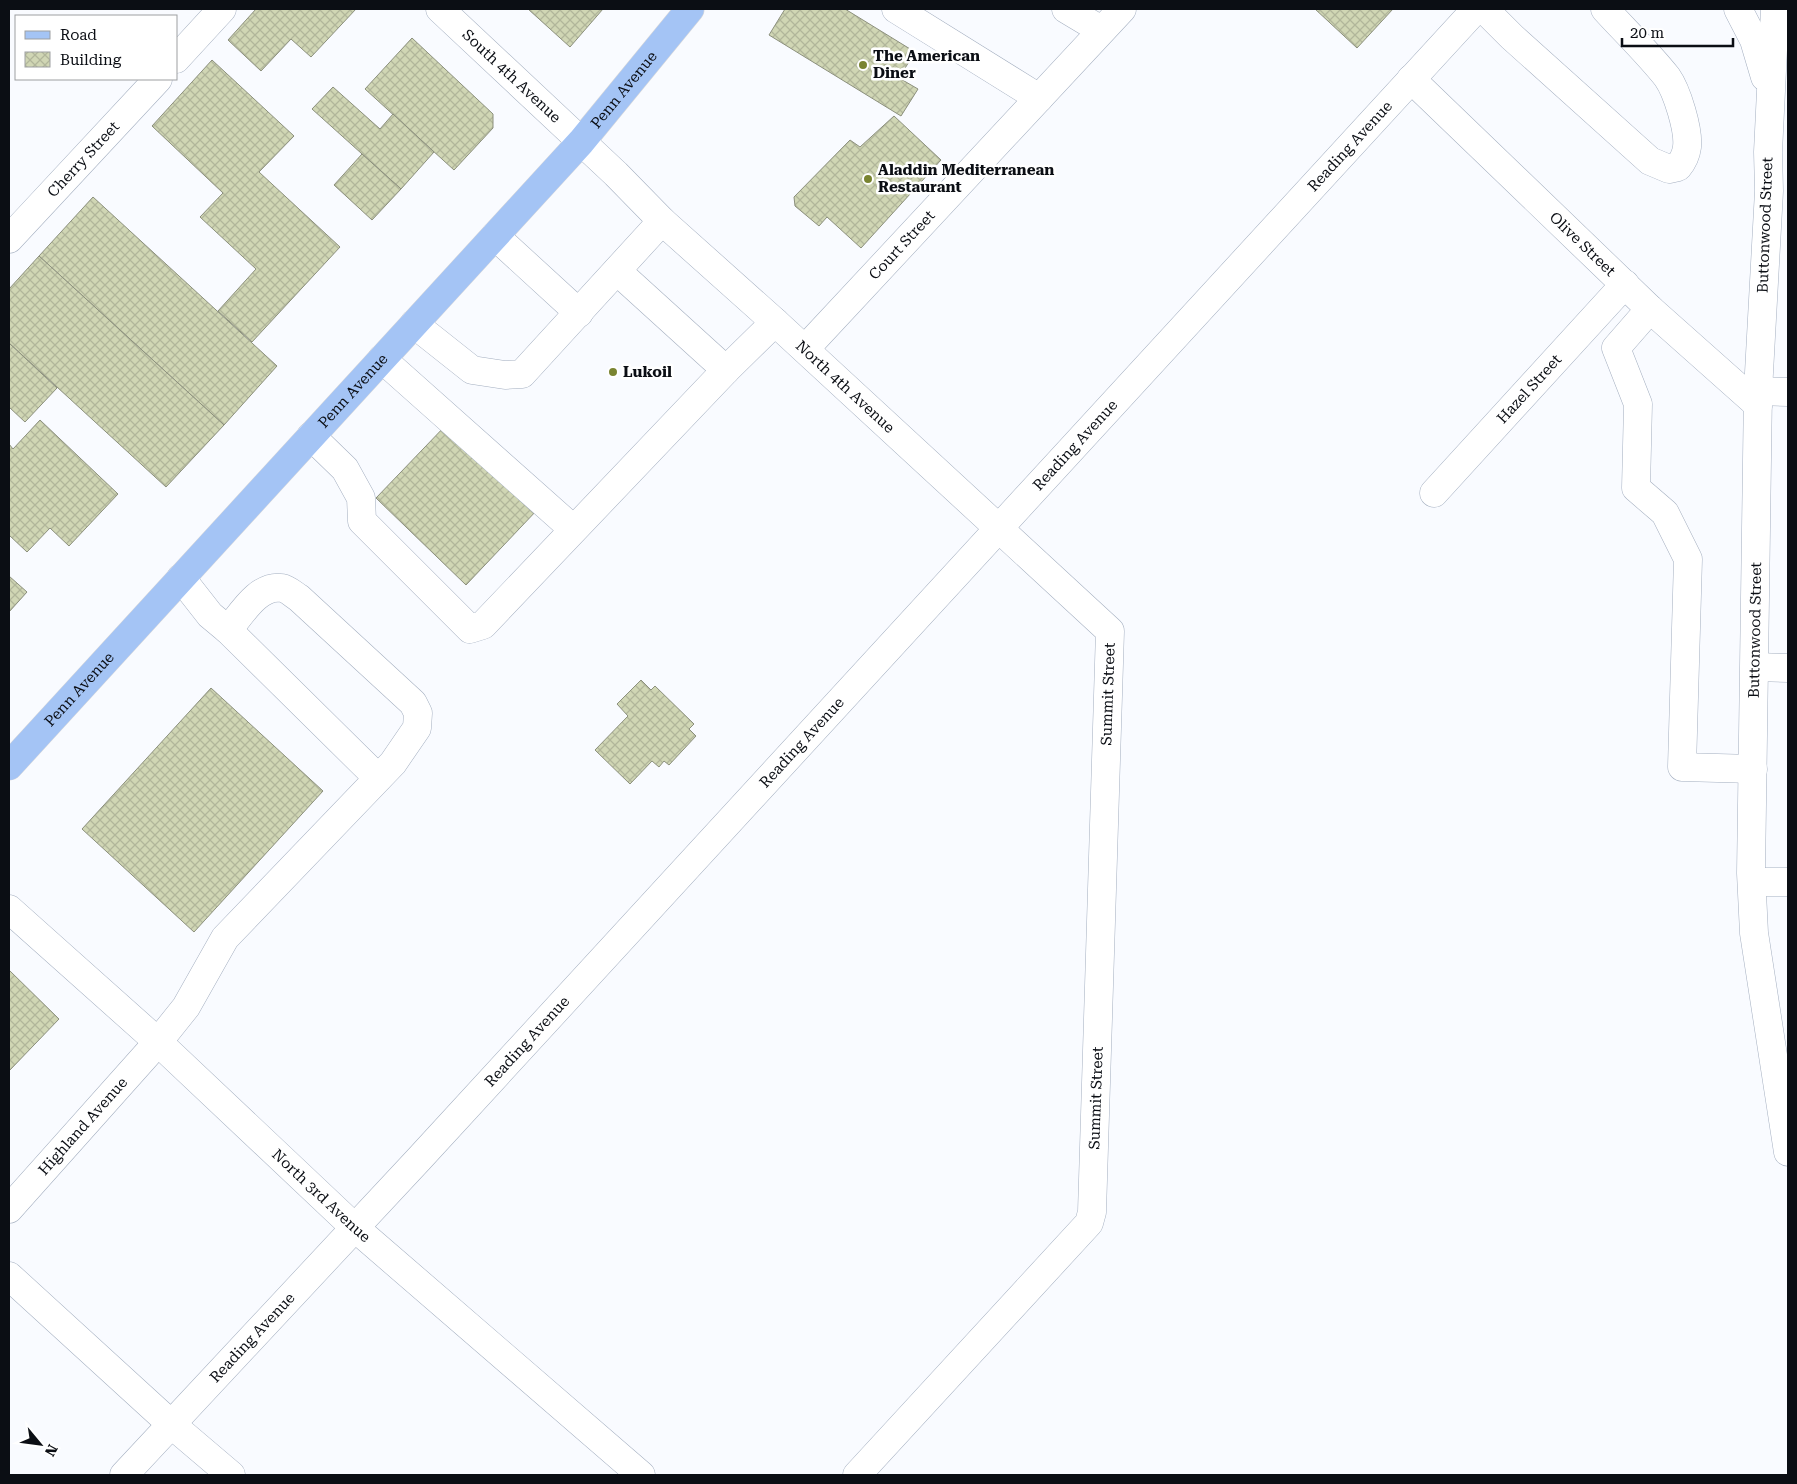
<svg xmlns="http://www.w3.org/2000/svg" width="1797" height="1484" viewBox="0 0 1797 1484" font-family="'Roboto Serif',serif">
<defs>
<pattern id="building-cross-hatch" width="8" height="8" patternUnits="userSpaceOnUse" patternTransform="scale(1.25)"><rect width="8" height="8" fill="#d0d6b4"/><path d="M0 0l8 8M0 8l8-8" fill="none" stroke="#b1b69a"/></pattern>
</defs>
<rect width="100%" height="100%" fill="#f9fbff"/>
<g fill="url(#building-cross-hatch)" stroke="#8c907d">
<path d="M256,9H356L311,57L291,39L261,71L228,40Z"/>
<path d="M528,9H603L570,47Z"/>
<path d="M785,9H845L915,52L899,78L918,89L901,116L769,35Z"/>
<path d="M1315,9H1393L1357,48Z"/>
<path d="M412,38L493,114V128L454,170L365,89Z"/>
<path d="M212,60L294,136L259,172L340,247L252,342L218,311L256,269L200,217L223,193L152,126Z"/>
<path d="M333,87L380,129L393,114L434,152L401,189L312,109Z"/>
<path d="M894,116L941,160L861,248L827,217L819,226L795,206L794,197L850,140L860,147Z"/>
<path d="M362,154L401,189L372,220L334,185Z"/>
<path d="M93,197L277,366L224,425L39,256Z"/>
<path d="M39,256L224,425L166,487L9,343V289Z"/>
<path d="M9,343L57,388L25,422L9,407Z"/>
<path d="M40,420L118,494L69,546L50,528L27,552L9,535V444L13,449Z"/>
<path d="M448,423L538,509L466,585L376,498Z"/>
<path d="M9,576L27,592L9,612Z"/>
<path d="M641,680L651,690L655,686L694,724L689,729L696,736L669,765L664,761L659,767L652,761L630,784L595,750L628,716L617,704Z"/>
<path d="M211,688L323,791L194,932L82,829Z"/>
<path d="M9,970L59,1019L9,1071Z"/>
</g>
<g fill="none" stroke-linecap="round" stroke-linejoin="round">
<defs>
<g id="minor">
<path id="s1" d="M440,9L616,174L662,221L775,322L1110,631L1092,1212L1089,1223L857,1475"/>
<path d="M896,9L1039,98"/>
<path d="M1066,9L1101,30"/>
<path d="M1484,9L1512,37L1650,161L1669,169L1678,167C1683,161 1686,155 1687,147C1689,130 1677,91 1667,77C1648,53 1625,31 1605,9"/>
<path d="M1738,9L1754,40L1765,77"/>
<path d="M1775,9L1768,152L1769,191L1758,391L1751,873L1754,933L1788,1152"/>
<path d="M176,59L222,9"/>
<path id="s2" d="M1411,79L1650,309L1758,405"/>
<path d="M495,236L579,313"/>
<path id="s3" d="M9,239L158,79"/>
<path d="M617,271L726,370"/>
<path d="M1650,309L1616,348L1638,404L1636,488L1665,513L1688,559L1682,767L1753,769"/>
<path d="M414,324L472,370L505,375L522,374L662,221"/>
<path id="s4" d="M805,349L1122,9"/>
<path d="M382,359L573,529"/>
<path d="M1758,391L1788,392"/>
<path d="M311,436L345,469L361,498L362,521L470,629L483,625L726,370L775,322"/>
<path id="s5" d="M1434,493L1625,284"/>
<path d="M181,578L210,615L228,630L378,778"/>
<path d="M1755,667L1788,668"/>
<path d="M1752,882H1788"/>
<path id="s6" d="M9,909L158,1042L354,1227L641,1475"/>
<path id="s7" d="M9,1209L158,1042L186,1007L225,938L393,763L417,728L418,713L413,703L299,598C294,595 288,589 282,588C258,584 241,615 228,630"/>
<path d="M9,1276L171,1424L231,1475"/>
<path id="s8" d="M124,1475L419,1159L1476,9"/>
</g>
<g id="major">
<path id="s9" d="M9,766L581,142L690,9"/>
</g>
</defs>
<use href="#minor" stroke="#a4afc0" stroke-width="29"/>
<use href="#major" stroke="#d8d8d9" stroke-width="29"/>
<use href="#minor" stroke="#fff" stroke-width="28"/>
<use href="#major" stroke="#a4c4f5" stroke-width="28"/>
</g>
<g fill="#798431" stroke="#fff" stroke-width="2">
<circle cx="863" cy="65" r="5"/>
<circle cx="868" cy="179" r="5"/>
<circle cx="613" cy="372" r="5"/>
</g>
<g text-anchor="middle" stroke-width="5" stroke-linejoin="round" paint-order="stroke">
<g font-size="15" font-weight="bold" fill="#0b0e14" stroke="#fff" text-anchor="start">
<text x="873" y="61">The American<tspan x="873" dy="17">Diner</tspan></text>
<text x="878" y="175">Aladdin Mediterranean<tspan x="878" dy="17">Restaurant</tspan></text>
<text x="623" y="377">Lukoil</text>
</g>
<g font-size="15" fill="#0b0e14" stroke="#fff">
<text dy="5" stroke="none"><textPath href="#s1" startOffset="98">South 4th Avenue</textPath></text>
<text dy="5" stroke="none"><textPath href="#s9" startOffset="914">Penn Avenue</textPath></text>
<text dy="5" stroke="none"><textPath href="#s8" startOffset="1808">Reading Avenue</textPath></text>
<text dy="5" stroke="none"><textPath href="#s3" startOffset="109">Cherry Street</textPath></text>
<text transform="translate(1765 225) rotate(-88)" y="5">Buttonwood Street</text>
<text dy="5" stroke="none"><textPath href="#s2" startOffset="238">Olive Street</textPath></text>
<text dy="5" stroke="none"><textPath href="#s4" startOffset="142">Court Street</textPath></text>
<text dy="5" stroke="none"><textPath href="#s1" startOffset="554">North 4th Avenue</textPath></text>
<text dy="5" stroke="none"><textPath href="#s5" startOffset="141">Hazel Street</textPath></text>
<text dy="5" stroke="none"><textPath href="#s9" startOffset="509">Penn Avenue</textPath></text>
<text dy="5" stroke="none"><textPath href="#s8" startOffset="1402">Reading Avenue</textPath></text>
<text transform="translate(1755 630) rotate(-89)" y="5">Buttonwood Street</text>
<text dy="5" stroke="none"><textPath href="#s9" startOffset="104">Penn Avenue</textPath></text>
<text transform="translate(1108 694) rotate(-88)" y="5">Summit Street</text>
<text dy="5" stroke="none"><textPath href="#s8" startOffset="998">Reading Avenue</textPath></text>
<text dy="5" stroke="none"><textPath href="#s8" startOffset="592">Reading Avenue</textPath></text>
<text transform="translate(1096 1098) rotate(-88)" y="5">Summit Street</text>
<text dy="5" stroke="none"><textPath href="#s7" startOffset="111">Highland Avenue</textPath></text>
<text dy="5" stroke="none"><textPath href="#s6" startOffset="424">North 3rd Avenue</textPath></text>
<text dy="5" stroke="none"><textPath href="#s8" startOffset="188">Reading Avenue</textPath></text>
</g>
</g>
<rect width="1797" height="1484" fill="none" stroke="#0b0e14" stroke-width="20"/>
<rect x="15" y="15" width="162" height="65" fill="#ffffff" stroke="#9d9fa1"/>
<rect x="25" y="31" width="25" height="8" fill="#a4c4f5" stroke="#9d9fa1"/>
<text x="60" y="40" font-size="15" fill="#0b0e14">Road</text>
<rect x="25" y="52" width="25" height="15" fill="url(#building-cross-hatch)" stroke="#9d9fa1"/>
<text x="60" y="65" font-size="15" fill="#0b0e14">Building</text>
<g transform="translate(40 1444) rotate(119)" stroke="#ffffff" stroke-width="4" paint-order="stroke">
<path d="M0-4L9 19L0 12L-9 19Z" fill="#0b0e14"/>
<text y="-8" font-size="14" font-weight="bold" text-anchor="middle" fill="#0b0e14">N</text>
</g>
<path d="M1622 38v8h111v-8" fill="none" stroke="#0b0e14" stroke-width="2.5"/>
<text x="1630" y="38" font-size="15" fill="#0b0e14" stroke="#ffffff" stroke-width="4" paint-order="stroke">20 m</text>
</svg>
